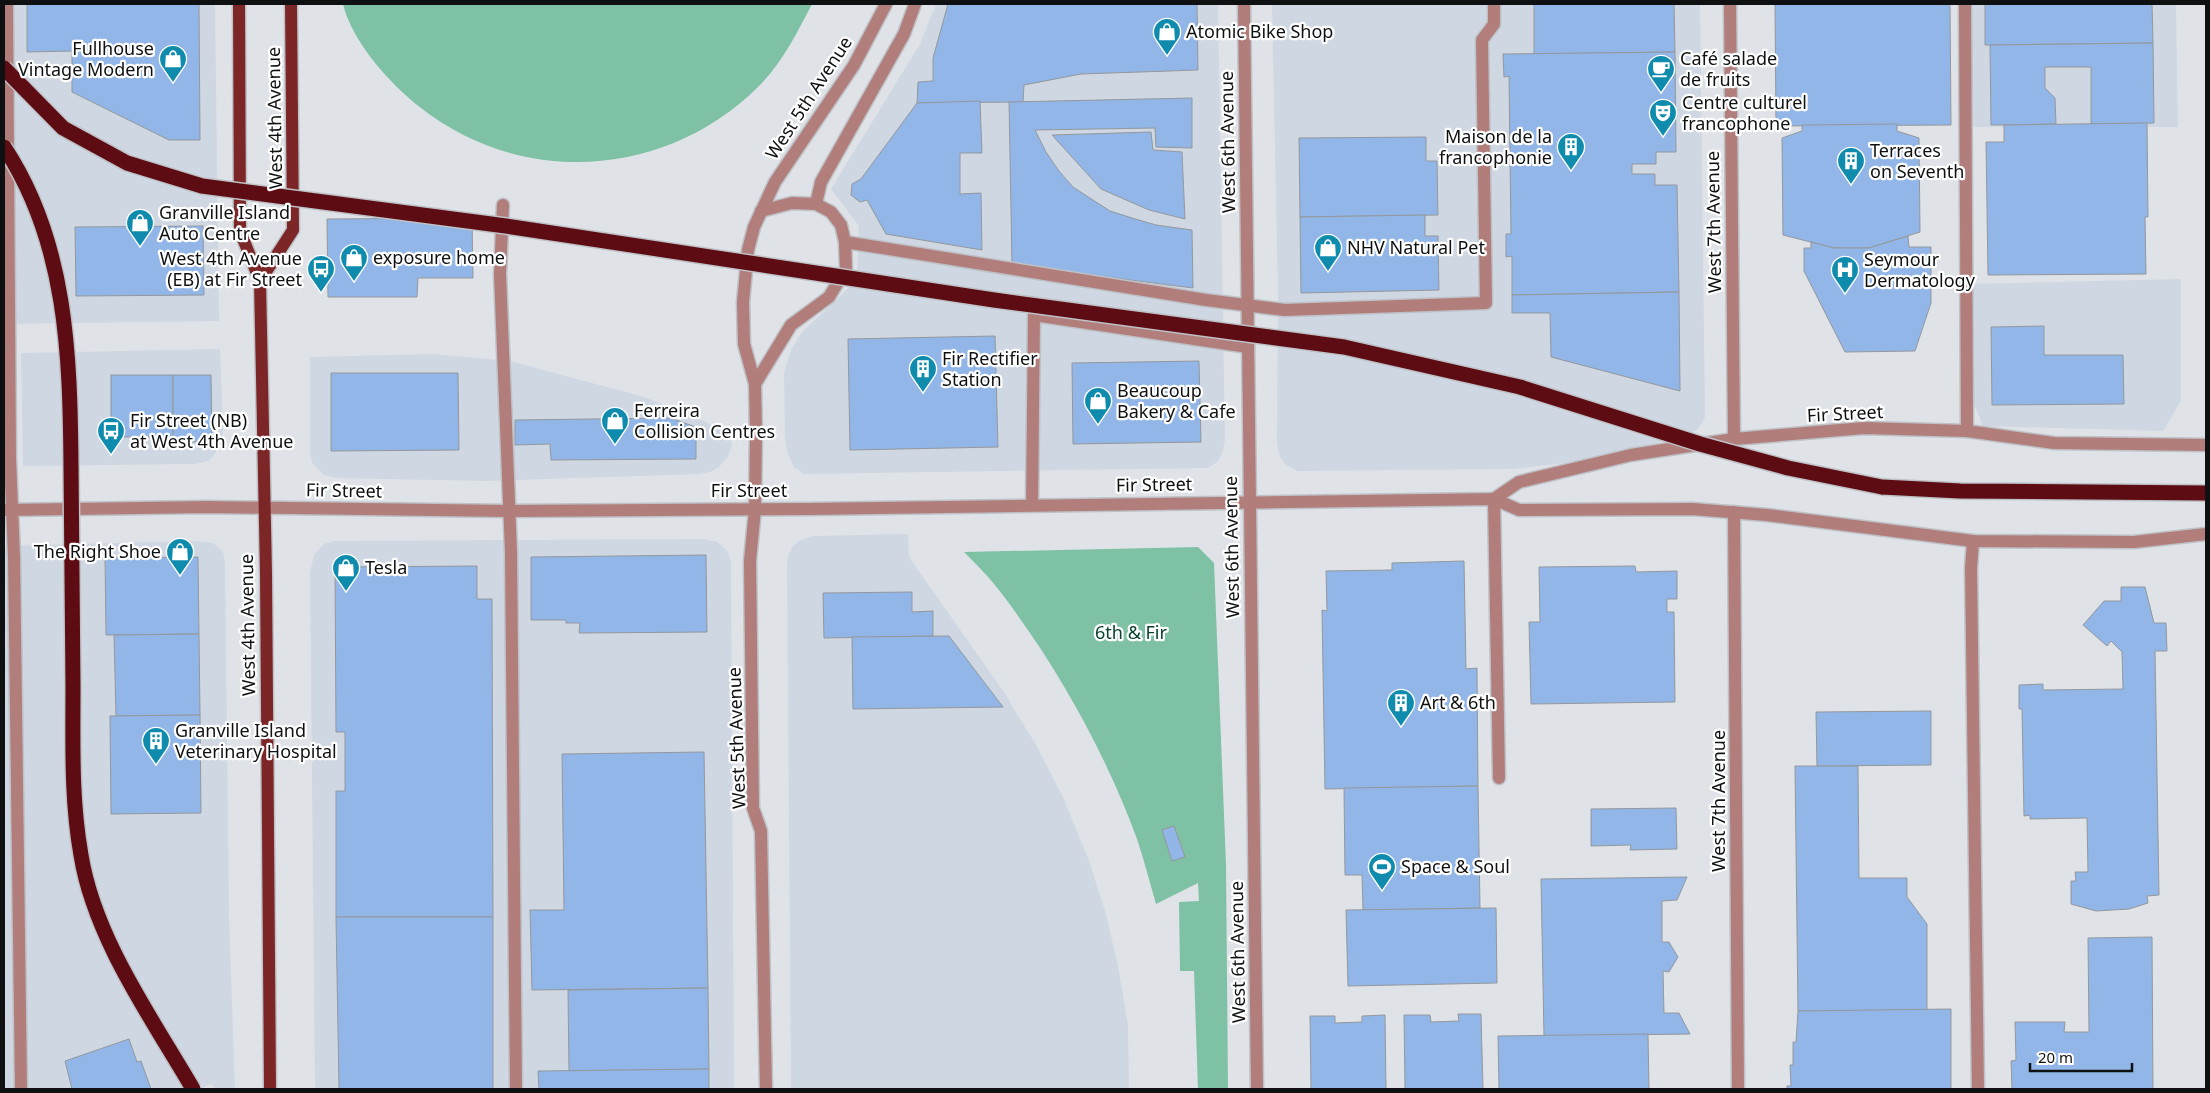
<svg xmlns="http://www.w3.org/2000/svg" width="2210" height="1093" viewBox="0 0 2210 1093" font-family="'Noto Sans',sans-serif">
<rect width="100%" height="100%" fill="#dfe3e8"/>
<g fill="#cfd7e3">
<path d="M4,4H215L219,321L4,324Z"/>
<path d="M936,4H1218L1225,440L1223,451L1218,461L1208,468L804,474L794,467L787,452L785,438L784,373L791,350L802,332L857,280L859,226L831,189L920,44Z"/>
<path d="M1272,4H1700L1705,417L1698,429L1686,436L1574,462L1514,469L1297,471L1286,465L1280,457L1277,444L1278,294Z"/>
<path d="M1965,4H2176L2178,127H1966Z"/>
<path d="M2181,279V401L2163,431L1983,426L1974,404H1967V284Z"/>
<path d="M220,349L223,432L221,444L214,455L208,461L195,464L23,466L21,353Z"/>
<path d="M433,354L510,361L644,397L704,421L731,437L732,446L728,456L719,467L710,472L700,474L485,481L336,478L324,475L312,463L310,452V357Z"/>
<path d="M908,534L909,557L1003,691L1035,743L1062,795L1088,858L1106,914L1118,966L1128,1025L1129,1089H791L787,560L792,547L799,541L812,536Z"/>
<path d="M704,539L717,542L727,551L731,562L734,1089H315L310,572L314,555L324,544L334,541Z"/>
<path d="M191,541L213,543L223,552L225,562L229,915L235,1089H215L211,1084L200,1089H4V546Z"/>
</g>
<g fill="#7fc1a4">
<path d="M343,4H812C797,33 782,63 759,86C667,178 523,188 421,108C391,85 352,42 343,4Z"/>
<path d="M1198,547L1214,563L1226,865L1228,1089H1198L1194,971H1180L1179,902L1199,901L1198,883L1156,904C1150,883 1144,860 1137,839C1105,752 1058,668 1002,594C991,579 977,565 964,552Z"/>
</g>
<g fill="#91b6e7" stroke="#94989c">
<path d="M27,4H199L200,140H169L72,92V51L27,52Z"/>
<path d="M948,4H1197L1198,70L1081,74L1024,85L1023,102L917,103L918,82L933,81V58Z"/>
<path d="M1534,4H1674L1675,52L1534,54Z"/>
<path d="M1775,4H1950L1951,125L1776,126Z"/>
<path d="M1985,4H2152L2153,43L1985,45Z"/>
<path d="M2153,43L2154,123L2091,124V67H2045V88L2055,98L2056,124L1991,125L1990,45Z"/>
<path d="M1675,52L1676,152H1656V164H1632V174H1655V185H1677L1679,292L1512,295V256L1506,257V234H1511L1509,76L1504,77L1503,54Z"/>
<path d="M1192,98V148L1156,147L1155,128L1035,130L1046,152L1059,171L1073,187L1093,200L1110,211L1132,218L1156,225L1192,230L1193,288L1012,265L1009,102Z"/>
<path d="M980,101L982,153H960V194L981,193L982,250L886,234L867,200L860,202L851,195L852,184L861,179L917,103Z"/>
<path d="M2147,123L2148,217H2145L2146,274L1988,275L1986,142H2004V125Z"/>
<path d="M1897,124V131L1919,138L1920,232L1869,248H1834L1783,235L1782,138L1802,131V125Z"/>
<path d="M1151,132L1153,150L1182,152L1185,219L1149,210L1101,189L1052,135Z"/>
<path d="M1426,137V161H1437L1438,215L1300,217L1299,138Z"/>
<path d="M1425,215V236H1438L1439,290L1301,293L1300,217Z"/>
<path d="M472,218L473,278H418L417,297H328L327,219Z"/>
<path d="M203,226L204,295L76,296L75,227Z"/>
<path d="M1908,236L1909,247H1931V303L1915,351L1845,352L1804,271V248H1811V242L1834,248H1869Z"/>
<path d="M1679,292L1680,391L1551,357L1550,313H1512V295Z"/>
<path d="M2044,326V355H2123L2124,404L1992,405L1991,327Z"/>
<path d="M995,336L998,447L850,450L848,339Z"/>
<path d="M1199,361L1201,442L1073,444L1072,363Z"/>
<path d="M331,373H458L459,450L331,451Z"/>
<rect x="111" y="375" width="62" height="62"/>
<path d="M173,375H211L212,442H173Z"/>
<path d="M670,418L696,427V459L551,460L550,444L515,445V420Z"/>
<path d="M706,555L707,632L579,633L580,623H566V620H531V557Z"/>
<path d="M198,557L199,634L106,635L105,558Z"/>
<path d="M1464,561L1466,669L1477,668L1478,786L1325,789L1322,610L1327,611L1326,571L1392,570V563Z"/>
<path d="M477,566V599H492L493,917H336V791H345V732H336L335,567Z"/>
<path d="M1635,566L1636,572L1677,571V599H1667V612H1674L1675,702L1531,704L1529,622H1540L1539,567Z"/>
<path d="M2121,587H2145L2154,623H2166L2167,651H2155L2159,895L2147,896L2148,903L2129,909L2096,911L2071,904V881H2076L2075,872H2088L2087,818L2030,819V815L2024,816L2022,709H2019V685L2043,684V690L2123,689L2122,652L2111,641L2107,646L2083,625L2104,601H2121Z"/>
<path d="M912,592V612L933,611V636L824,638L823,593Z"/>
<path d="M199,634L200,715L116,716L114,635Z"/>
<path d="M949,636L1003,707L853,709L852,637Z"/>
<path d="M1931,711V765L1817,766L1816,712Z"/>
<path d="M200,715L201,813L111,814L110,716Z"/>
<path d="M704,752L708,988L532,990L530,910H564L562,754Z"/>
<path d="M1795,766H1858L1859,878H1907V897L1927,924V1010L1798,1011Z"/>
<path d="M1478,786L1480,908L1363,910L1362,875H1345L1344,788Z"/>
<path d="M1676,808L1677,849L1630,850L1631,845L1591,846V809Z"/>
<path d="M1174,826L1185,857L1172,861L1162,830Z"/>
<path d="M1687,877L1677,900L1662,901V942H1669L1678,957L1669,972L1663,971L1664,1013H1679L1690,1034L1544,1036L1541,879Z"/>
<path d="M1496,908L1497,983L1348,986L1346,910Z"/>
<path d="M336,917H493V1089H339Z"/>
<path d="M2152,937L2153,1089H2012L2011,1061L2016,1060L2015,1022H2065L2064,1032H2089L2088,938Z"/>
<path d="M708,988L709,1069L569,1071L568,990Z"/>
<path d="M1951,1009V1089H1787V1086H1791L1790,1065H1793V1042H1796L1798,1011Z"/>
<path d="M1458,1014H1481L1483,1089H1405L1404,1015H1430L1431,1022L1459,1021Z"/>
<path d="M1385,1015L1386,1089H1311L1310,1016H1335V1023L1362,1022V1016Z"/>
<path d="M1648,1034L1649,1089H1499L1498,1036Z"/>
<path d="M129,1039L137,1062L141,1061L151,1089H72L65,1061Z"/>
<path d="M709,1069V1089H539L538,1071Z"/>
</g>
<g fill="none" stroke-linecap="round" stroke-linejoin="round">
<defs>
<g id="minor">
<path d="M7,4L10,458L14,556L21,1089"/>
<path d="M1244,4L1257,1089"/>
<path d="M1730,4L1734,439"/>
<path d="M1965,4L1967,431"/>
<path d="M816,204L821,182L904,34L915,4"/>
<path d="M503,205L500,274L511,552L516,1089"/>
<path d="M845,242L1206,300L1285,310L1486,303L1482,40L1494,24V4"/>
<path d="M755,384L791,325L829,297L846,269L845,242L841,225L831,212L816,204L792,203L761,211"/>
<path d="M1494,499L1519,482L1631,455L1734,439L1864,428L1967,431L2054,443L2206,445"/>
<path d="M1494,499L1499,778"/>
<path d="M1032,505L1034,315L1248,347"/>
<path d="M4,510L207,507L509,511L809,509L1494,499L1519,510L1692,509L1767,515L1973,541L2134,542L2206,534"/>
<path d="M1734,512L1738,1089"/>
<path d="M1973,541L1971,568L1978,1089"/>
<path d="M766,1089L761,831L753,808L750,561L755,509L756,434L755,384L744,344L743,302L748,250L754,227L775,182L854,65L886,4"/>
</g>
<g id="major">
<path d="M239,4L240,231L260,281L266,573L270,1089"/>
<path d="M260,281L293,230L291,4"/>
</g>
<path id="highway" d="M1882,487L1960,491L2206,493"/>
</defs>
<use href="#minor" stroke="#bec1c6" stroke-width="15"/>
<use href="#major" stroke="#bec1c6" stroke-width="15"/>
<use href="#highway" stroke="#bec1c6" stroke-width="18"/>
<use href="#minor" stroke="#b17e7b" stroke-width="12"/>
<use href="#major" stroke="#7d2628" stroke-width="12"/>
<use href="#highway" stroke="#5e0c13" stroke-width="15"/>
<defs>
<g id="highway-bridge">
<path d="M4,68L63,128L127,163L202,186L506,226L994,300L1344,347L1520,387L1700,444L1788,468L1882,487"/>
<path d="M4,147C67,242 70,355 71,465C72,539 72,613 73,687C73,743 71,799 81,855C94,937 151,1017 193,1089"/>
</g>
</defs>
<use href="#highway-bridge" stroke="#bec1c6" stroke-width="18" stroke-linecap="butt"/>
<use href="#highway-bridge" stroke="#5e0c13" stroke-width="15"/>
</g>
<defs>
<symbol id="shop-pin" viewBox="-11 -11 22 30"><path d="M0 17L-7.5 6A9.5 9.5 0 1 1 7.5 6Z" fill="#0e8bad" stroke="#fff"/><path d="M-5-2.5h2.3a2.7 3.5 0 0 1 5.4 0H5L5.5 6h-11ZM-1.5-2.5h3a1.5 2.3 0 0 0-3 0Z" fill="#fff"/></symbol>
<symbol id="cafe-pin" viewBox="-11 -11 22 30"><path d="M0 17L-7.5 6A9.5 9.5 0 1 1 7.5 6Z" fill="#0e8bad" stroke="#fff"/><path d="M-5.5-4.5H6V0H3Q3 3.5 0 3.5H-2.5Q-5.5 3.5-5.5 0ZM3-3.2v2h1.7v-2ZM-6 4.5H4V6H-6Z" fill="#fff"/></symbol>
<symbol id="theatre-pin" viewBox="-11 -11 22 30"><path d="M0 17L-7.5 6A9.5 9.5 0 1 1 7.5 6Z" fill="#0e8bad" stroke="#fff"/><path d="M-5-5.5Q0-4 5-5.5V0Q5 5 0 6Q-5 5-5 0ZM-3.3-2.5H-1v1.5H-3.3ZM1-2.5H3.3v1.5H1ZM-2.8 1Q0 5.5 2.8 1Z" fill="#fff"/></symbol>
<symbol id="building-pin" viewBox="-11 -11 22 30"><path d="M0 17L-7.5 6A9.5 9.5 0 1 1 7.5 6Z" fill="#0e8bad" stroke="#fff"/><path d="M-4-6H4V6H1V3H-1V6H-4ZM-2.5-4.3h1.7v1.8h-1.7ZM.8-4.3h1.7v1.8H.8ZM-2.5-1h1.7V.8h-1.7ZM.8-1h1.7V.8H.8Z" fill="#fff"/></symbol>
<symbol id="bus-pin" viewBox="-11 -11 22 30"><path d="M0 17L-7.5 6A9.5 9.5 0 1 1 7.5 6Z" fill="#0e8bad" stroke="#fff"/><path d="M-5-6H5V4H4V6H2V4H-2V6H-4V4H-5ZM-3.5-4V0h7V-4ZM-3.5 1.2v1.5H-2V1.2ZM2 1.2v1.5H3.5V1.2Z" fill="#fff"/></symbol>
<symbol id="hospital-pin" viewBox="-11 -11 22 30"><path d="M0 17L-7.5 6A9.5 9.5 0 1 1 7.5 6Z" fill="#0e8bad" stroke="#fff"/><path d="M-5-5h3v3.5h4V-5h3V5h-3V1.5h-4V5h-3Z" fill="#fff"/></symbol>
<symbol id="stadium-pin" viewBox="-11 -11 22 30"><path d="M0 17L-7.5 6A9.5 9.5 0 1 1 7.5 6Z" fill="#0e8bad" stroke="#fff"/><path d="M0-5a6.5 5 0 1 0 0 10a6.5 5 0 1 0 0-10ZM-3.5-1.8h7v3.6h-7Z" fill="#fff"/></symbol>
</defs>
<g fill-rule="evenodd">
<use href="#shop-pin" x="1151" y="16" width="32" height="43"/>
<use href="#shop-pin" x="157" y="43" width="32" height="43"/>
<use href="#cafe-pin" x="1645" y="53" width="32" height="43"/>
<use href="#theatre-pin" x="1647" y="97" width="32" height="43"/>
<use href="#building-pin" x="1555" y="131" width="32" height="43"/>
<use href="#building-pin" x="1835" y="145" width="32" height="43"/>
<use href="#shop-pin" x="124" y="207" width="32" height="43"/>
<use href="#shop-pin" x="1312" y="232" width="32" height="43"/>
<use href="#shop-pin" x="338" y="242" width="32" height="43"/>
<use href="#bus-pin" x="305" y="253" width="32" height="43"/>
<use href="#hospital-pin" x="1829" y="254" width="32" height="43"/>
<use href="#building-pin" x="907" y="353" width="32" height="43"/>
<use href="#shop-pin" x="1082" y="385" width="32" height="43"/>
<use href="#shop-pin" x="599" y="405" width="32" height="43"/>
<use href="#bus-pin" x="95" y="415" width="32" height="43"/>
<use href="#shop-pin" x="164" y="536" width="32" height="43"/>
<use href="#shop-pin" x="330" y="552" width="32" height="43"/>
<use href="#building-pin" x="1385" y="687" width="32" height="43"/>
<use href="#building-pin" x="140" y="725" width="32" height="43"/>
<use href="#stadium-pin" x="1366" y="851" width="32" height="43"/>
</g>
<g text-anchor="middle" stroke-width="4.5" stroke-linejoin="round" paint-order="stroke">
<g font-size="18" fill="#0f1012" stroke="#fff" text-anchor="start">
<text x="1186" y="38">Atomic Bike Shop</text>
<text x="154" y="55" text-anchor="end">Fullhouse<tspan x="154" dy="21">Vintage Modern</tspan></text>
<text x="1680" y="65">Café salade<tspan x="1680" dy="21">de fruits</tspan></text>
<text x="1682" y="109">Centre culturel<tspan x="1682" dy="21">francophone</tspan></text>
<text x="1552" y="143" text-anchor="end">Maison de la<tspan x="1552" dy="21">francophonie</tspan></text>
<text x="1870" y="157">Terraces<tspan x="1870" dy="21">on Seventh</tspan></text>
<text x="159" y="219">Granville Island<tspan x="159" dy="21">Auto Centre</tspan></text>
<text x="1347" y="254">NHV Natural Pet</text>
<text x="373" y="264">exposure home</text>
<text x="302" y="265" text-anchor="end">West 4th Avenue<tspan x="302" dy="21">(EB) at Fir Street</tspan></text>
<text x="1864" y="266">Seymour<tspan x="1864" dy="21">Dermatology</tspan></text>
<text x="942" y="365">Fir Rectifier<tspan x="942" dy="21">Station</tspan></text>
<text x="1117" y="397">Beaucoup<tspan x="1117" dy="21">Bakery &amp; Cafe</tspan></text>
<text x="634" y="417">Ferreira<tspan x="634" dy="21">Collision Centres</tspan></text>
<text x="130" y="427">Fir Street (NB)<tspan x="130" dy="21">at West 4th Avenue</tspan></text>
<text x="161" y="558" text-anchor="end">The Right Shoe</text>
<text x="365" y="574">Tesla</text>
<text x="1420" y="709">Art &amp; 6th</text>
<text x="175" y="737">Granville Island<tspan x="175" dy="21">Veterinary Hospital</tspan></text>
<text x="1401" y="873">Space &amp; Soul</text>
</g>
<g font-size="18" fill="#0f1012" stroke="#fff">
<text transform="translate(809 98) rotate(-57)" y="6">West 5th Avenue</text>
<text transform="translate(275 118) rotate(-91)" y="6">West 4th Avenue</text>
<text transform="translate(1228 142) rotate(-91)" y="6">West 6th Avenue</text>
<text transform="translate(1714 222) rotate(-91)" y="6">West 7th Avenue</text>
<text transform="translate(1845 414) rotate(-3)" y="6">Fir Street</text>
<text transform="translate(1154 485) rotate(-1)" y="6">Fir Street</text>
<text transform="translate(344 491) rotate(1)" y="6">Fir Street</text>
<text x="749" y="497">Fir Street</text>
<text transform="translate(1232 547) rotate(-91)" y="6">West 6th Avenue</text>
<text transform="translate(248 625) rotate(-91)" y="6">West 4th Avenue</text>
<text transform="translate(737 738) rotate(-92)" y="6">West 5th Avenue</text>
<text transform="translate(1719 801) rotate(-90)" y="6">West 7th Avenue</text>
<text transform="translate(1238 952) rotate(-91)" y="6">West 6th Avenue</text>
</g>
<g font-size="18" fill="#09422f" stroke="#fff">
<text x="1131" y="639">6th &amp; Fir</text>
</g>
</g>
<rect width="2210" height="1093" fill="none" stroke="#0f1012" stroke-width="10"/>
<path d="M2030 1063v8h102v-8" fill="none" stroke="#0f1012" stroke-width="2.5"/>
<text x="2038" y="1063" font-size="15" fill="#0f1012" stroke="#ffffff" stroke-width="4" paint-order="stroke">20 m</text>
</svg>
